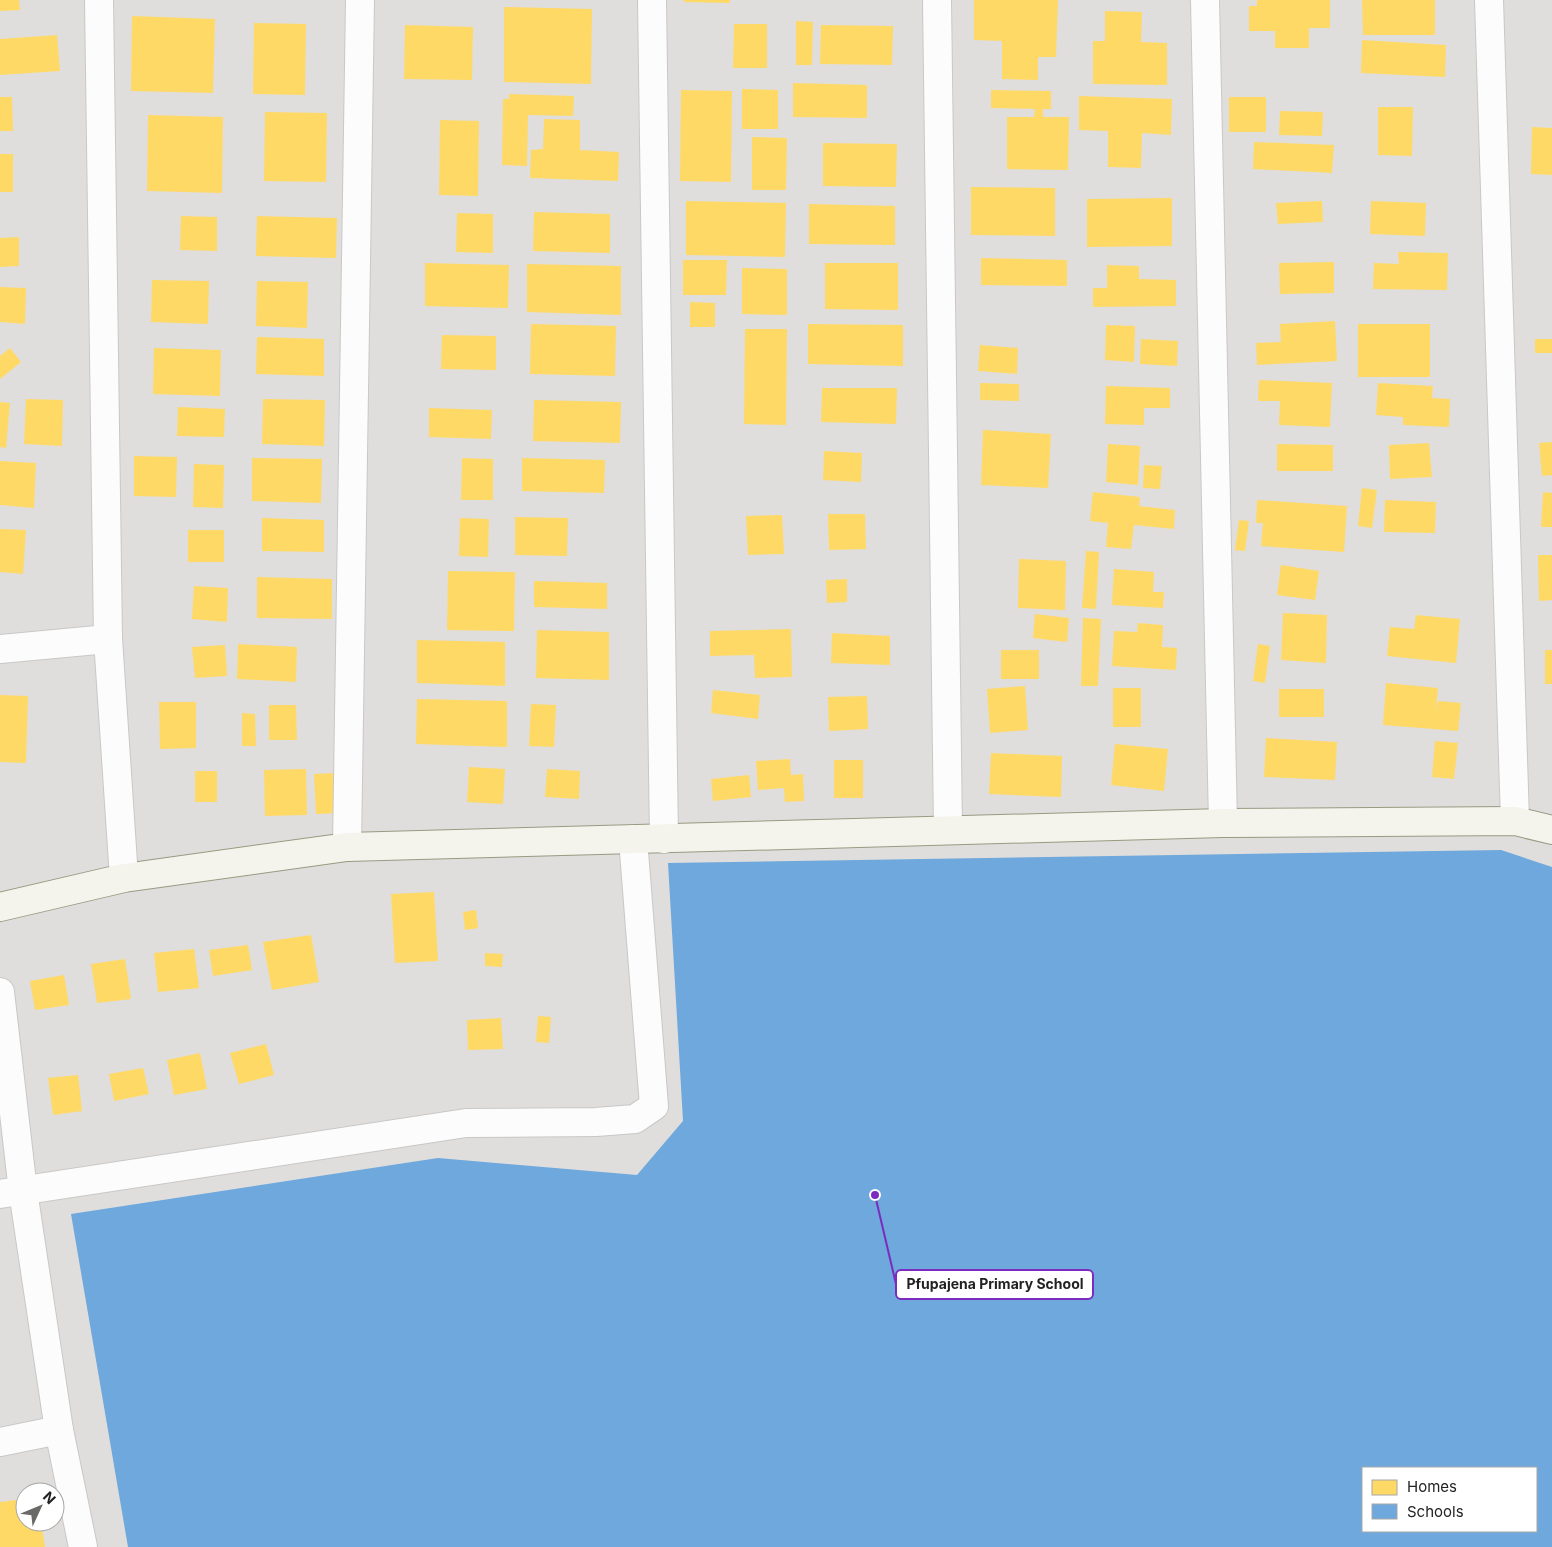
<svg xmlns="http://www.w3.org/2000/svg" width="1552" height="1547" viewBox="0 0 1552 1547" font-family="Inter,sans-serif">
<rect width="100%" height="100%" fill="#f0eeeb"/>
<path fill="#dfdedc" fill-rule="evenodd" d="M0,0H1552V1547H0ZM1363,1468H1536V1531H1363ZM25,1492H55V1522H25Z"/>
<g fill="#ffd966">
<path d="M0,0H19L20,10L0,11Z"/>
<path d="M684,0H730V3L684,2Z"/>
<path d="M974,0H1058L1056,57H1038V80L1002,79V41L974,40Z"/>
<path d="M1257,0H1330V28H1309V48H1275V31H1249V6H1257Z"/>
<path d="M1362,0H1435V35H1363Z"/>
<path d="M504,7L592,9L591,84L504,82Z"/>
<path d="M1105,11L1142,12L1141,42L1167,43V85L1093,84V41H1105Z"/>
<path d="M132,16L215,19L213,93L131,91Z"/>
<path d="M796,21L813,22L812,65H796Z"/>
<path d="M254,23L306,24L305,95L253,94Z"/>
<path d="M734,24H767V68H733Z"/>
<path d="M405,25L473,27L472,80L404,79Z"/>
<path d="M821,25L893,26L892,65L820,64Z"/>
<path d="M57,35L60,71L0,75V39Z"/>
<path d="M1362,40L1446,45L1445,77L1361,73Z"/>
<path d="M793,83L867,85V118L793,117Z"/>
<path d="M742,89L778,90V129H742Z"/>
<path d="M681,90L732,91L731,182L680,181Z"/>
<path d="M991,90L1051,91V109H1043V117H1069L1068,170L1007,169V117H1034L1035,109L991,108Z"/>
<path d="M509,94L574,96L573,116L528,115L527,166L502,165L503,99H509Z"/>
<path d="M1079,96L1172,99L1171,135L1142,133L1141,168L1108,167V131L1079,130Z"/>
<path d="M0,97H12L13,131H0Z"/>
<rect x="1229" y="97" width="37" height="35"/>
<path d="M1378,107H1413L1412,156L1378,155Z"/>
<path d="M1280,111L1323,112L1322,136L1279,135Z"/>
<path d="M265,112L327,113L326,182L264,181Z"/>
<path d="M148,115L223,117L222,193L147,191Z"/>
<path d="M544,119L580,120V150L619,152L618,181L530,178L531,150L543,149Z"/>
<path d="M440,120L479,121L478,196L439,195Z"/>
<path d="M1532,127L1552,128V175L1531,174Z"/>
<path d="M752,137L787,138L786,190H752Z"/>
<path d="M1254,142L1334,145L1332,173L1253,169Z"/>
<path d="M823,143L897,144L896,187L823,186Z"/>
<rect x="0" y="154" width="13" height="38"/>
<path d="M971,187L1055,188V236L971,235Z"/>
<path d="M1172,198V246L1087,247V199Z"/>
<path d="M686,201L786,203L785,257L686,255Z"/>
<path d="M1322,201L1323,222L1278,224L1276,203Z"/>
<path d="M1371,201L1426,203L1425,236L1370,234Z"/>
<path d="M809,204L895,206V245L809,244Z"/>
<path d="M534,212L610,214V253L533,251Z"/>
<path d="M457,213L493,214V253L456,252Z"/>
<path d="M181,216L217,217V251L180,250Z"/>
<path d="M257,216L337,218L336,258L256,256Z"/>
<path d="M19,237V266L0,267V238Z"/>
<path d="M1398,252L1448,253L1447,290L1373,289L1374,263L1399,264Z"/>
<path d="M981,258L1067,260V286L981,285Z"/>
<path d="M683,260H727L726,295H683Z"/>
<path d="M1334,262V293L1280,294L1279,263Z"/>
<path d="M425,263L509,265L508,308L425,306Z"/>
<path d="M825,263H898V310L825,309Z"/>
<path d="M527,264L621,266V315L527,312Z"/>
<path d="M1107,265L1139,266V279L1176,280V306L1093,307V288H1107Z"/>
<path d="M742,268L787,269V315L742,314Z"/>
<path d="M152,280L209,281L208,324L151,322Z"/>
<path d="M257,281L308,282L307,328L256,326Z"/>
<path d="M0,287L26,288L25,324L0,322Z"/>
<path d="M690,302L715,303V327H690Z"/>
<path d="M1335,321L1337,361L1257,365L1256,343L1281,342L1280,324Z"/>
<path d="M531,324L616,326L615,376L530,374Z"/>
<path d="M808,324L903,325V366L808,364Z"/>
<rect x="1358" y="324" width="72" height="53"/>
<path d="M1106,325L1135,326L1134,362L1105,360Z"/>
<path d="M745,329H787L786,425L744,424Z"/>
<path d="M442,335L496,336V370L441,369Z"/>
<path d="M257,337L324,339V376L256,374Z"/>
<path d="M1141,339L1178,341L1177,366L1140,364Z"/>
<rect x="1535" y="339" width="17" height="14"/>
<path d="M980,345L1018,348L1017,374L978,371Z"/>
<path d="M10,348L21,362L0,379V356Z"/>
<path d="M154,348L221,350L220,396L153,394Z"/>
<path d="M1259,380L1332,383L1330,427L1279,425L1280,401H1258Z"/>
<path d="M980,383L1019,384V401L980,400Z"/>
<path d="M1378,383L1433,386L1432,398L1450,399L1449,427L1403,425V417L1376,415Z"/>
<path d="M1106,386L1170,388V408H1144V425L1105,424Z"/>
<path d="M822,388H897L896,424L821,422Z"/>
<path d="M26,399L63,400L62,446L24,444Z"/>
<path d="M263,399L325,400L324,446L262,444Z"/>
<path d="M534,400L621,402L620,443L533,441Z"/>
<path d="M0,402L10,403L6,448L0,447Z"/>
<path d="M178,407L225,409L224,437L177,436Z"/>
<path d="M429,408L492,410L491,439L429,437Z"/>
<path d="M983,430L1051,434L1048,488L981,485Z"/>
<path d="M1552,442V475L1542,476L1539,443Z"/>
<path d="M1429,443L1432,477L1390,479L1389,445Z"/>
<path d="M1108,444L1140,446L1138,485L1106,482Z"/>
<path d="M1277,444L1333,445V471H1277Z"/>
<path d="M824,451L862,453L861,482L823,480Z"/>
<path d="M134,456L177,457L176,497L134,496Z"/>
<path d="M252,458L322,459L321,503L252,501Z"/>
<path d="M462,458L493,459V500H461Z"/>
<path d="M522,458L605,460L604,493L522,491Z"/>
<path d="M0,461L36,463L34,508L0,505Z"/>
<path d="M194,464L224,465L223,508L193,507Z"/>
<path d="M1144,465L1162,466L1160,489L1143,488Z"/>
<path d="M1362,488L1377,490L1372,528L1358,526Z"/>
<path d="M1093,492L1140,497L1139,506L1175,510L1174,529L1134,525L1131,549L1106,547L1108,523L1090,521Z"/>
<path d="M1543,492L1552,493V527H1541Z"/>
<path d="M1257,500L1347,506L1344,552L1261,546L1263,523H1256Z"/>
<path d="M1385,500L1436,502L1435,533L1384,532Z"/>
<path d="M828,514H865L866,549L829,550Z"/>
<path d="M782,515L784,554L748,555L746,516Z"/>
<path d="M515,517L568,518L567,556L515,555Z"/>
<path d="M262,518L324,520V552L262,551Z"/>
<path d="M460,518L489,519L488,557L459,556Z"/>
<path d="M1239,520L1249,521L1245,551L1235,550Z"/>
<path d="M0,529L26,530L23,574L0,572Z"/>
<rect x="188" y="530" width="36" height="32"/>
<path d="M1086,551L1099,552L1096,609L1082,608Z"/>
<path d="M1538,555H1552V600L1539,601Z"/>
<path d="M1019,559L1066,561L1065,610L1018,608Z"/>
<path d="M1281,565L1319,571L1315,600L1277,595Z"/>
<path d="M1114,569L1154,572L1153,592H1164L1163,608L1112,605Z"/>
<path d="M448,571L515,572L514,631L447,630Z"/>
<path d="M257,577L332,579V619L257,618Z"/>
<path d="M847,579V602L827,603L826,580Z"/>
<path d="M534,581L607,583V609L534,607Z"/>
<path d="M194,586L228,588L227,622L192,619Z"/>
<path d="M1283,613L1327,615L1326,663L1281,660Z"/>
<path d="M1035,614L1069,618L1067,642L1033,638Z"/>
<path d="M1416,615L1460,619L1456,663L1387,656L1390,627L1414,629Z"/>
<path d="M1083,618L1101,619L1098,686H1081Z"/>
<path d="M1138,623L1163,625L1162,647L1177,648L1176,670L1112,666L1114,631L1137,632Z"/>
<path d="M791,629L792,677L755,678L754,655L710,656V631Z"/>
<path d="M537,630L609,632V680L536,678Z"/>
<path d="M832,633L890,636V665L831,663Z"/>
<path d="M417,640L505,642V686L417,683Z"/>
<path d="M238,644L297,647L296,682L237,679Z"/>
<path d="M1258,644L1270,646L1265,683L1253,681Z"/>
<path d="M225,645L227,676L195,678L192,647Z"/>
<rect x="1001" y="650" width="38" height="29"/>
<rect x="1545" y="650" width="7" height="34"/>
<path d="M1386,683L1438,688L1436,712L1438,701L1461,703L1458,731L1383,725Z"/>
<path d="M1025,686L1028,730L990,733L987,689Z"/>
<rect x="1113" y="688" width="28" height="39"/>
<rect x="1279" y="689" width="45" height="28"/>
<path d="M713,690L760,695L758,719L711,713Z"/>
<path d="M0,695L28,696L26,763L0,762Z"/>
<path d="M867,696L868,729L829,731L828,697Z"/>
<path d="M417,699L507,701V747L416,744Z"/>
<path d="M159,702H196V748L160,749Z"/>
<path d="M531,704L556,705L554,747L529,746Z"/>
<path d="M269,705H296L297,740H269Z"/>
<path d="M242,713L255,714L256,746H242Z"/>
<path d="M1266,738L1337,742L1335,780L1264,777Z"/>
<path d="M1435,741L1458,743L1454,779L1432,777Z"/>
<path d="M1115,744L1168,749L1164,791L1111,785Z"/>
<path d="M991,753L1062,756L1061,797L989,794Z"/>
<path d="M790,759L791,775L803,774L804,801L785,802L784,788L758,790L756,761Z"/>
<rect x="834" y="760" width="29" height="38"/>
<path d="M469,767L505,769L503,804L467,802Z"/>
<path d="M306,769L307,815L265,816L264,770Z"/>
<path d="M547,769L580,771L579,799L545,797Z"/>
<rect x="195" y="771" width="22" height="31"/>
<path d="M337,773L340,813L316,814L314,774Z"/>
<path d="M749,775L751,797L713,801L711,779Z"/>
<path d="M1104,871L1106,892L1064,894L1063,873Z"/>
<path d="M434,892L438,961L395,963L391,894Z"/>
<path d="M476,910L478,928L465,930L463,912Z"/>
<path d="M311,935L319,982L272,990L263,942Z"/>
<path d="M248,945L252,970L213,976L209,950Z"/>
<path d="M194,949L199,988L158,992L154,953Z"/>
<path d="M1185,949L1267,955L1265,989L1182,984Z"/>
<path d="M485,953L503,954L502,967L485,966Z"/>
<path d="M125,959L131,999L97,1003L91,964Z"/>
<path d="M64,975L69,1005L35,1010L30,981Z"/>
<path d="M538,1016L551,1017L549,1043L536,1042Z"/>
<path d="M501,1018L503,1049L468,1050L467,1020Z"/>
<path d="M266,1044L274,1075L239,1084L230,1053Z"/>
<path d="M200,1053L207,1089L174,1095L167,1060Z"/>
<path d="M143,1068L149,1094L114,1101L109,1074Z"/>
<path d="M78,1075L82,1111L53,1115L48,1078Z"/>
<path d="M1350,1111L1421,1138L1369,1279L1297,1252Z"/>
<path d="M1373,1307L1399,1468H1363V1531H1409L1412,1547H1326L1290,1320Z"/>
<path d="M25,1499V1522H41L45,1547H0V1502Z"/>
</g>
<path fill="#6fa8dc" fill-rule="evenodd" d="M1501,850L1552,867V1547H128L71,1214L438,1158L637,1175L683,1121L668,863ZM1363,1468H1536V1531H1363Z"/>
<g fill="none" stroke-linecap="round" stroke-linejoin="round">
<defs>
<g id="street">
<path d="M99,0L108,639L124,878"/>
<path d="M652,0L664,839"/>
<path d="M937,0L948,830"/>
<path d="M1205,0L1223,823"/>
<path d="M1489,0L1515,821"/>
<path d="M0,649L108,639"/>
<path d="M347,847L360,0"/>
<path d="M0,992L23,1191L59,1430L83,1547"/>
<path d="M0,1194L466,1123L596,1122L635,1119L654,1106L633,839"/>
<path d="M0,1442L59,1430"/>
</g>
<path id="secondary" d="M0,907L124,878L347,847L1223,823L1515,821L1552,830"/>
</defs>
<use href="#street" stroke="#c9c8c7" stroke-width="30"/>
<use href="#secondary" stroke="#999a82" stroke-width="30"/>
<use href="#street" stroke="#fdfcfc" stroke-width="28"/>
<use href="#secondary" stroke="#f4f4ed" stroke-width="28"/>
</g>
<path fill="none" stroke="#7b2cbf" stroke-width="2" d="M875 1195L896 1284"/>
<circle fill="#7b2cbf" stroke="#fff" stroke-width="2" cx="875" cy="1195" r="5"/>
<rect fill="#fff" stroke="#7b2cbf" stroke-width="2" x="896" y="1270" width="197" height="29" rx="5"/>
<g font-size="14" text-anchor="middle" font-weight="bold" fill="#222">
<text x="995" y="1289">Pfupajena Primary School</text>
</g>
<rect x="1362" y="1467" width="175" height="65" fill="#ffffff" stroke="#a7a7a7"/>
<rect x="1372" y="1480" width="25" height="15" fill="#ffd966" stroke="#a7a7a7"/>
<text x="1407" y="1492" font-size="15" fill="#222222">Homes</text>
<rect x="1372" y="1504" width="25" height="15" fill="#6fa8dc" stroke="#a7a7a7"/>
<text x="1407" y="1517" font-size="15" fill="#222222">Schools</text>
<g transform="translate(40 1507) rotate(46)"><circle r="24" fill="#ffffff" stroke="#a7a7a7"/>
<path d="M0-4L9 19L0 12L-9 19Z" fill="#6a6968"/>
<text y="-8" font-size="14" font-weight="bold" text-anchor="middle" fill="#222222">N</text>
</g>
</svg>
